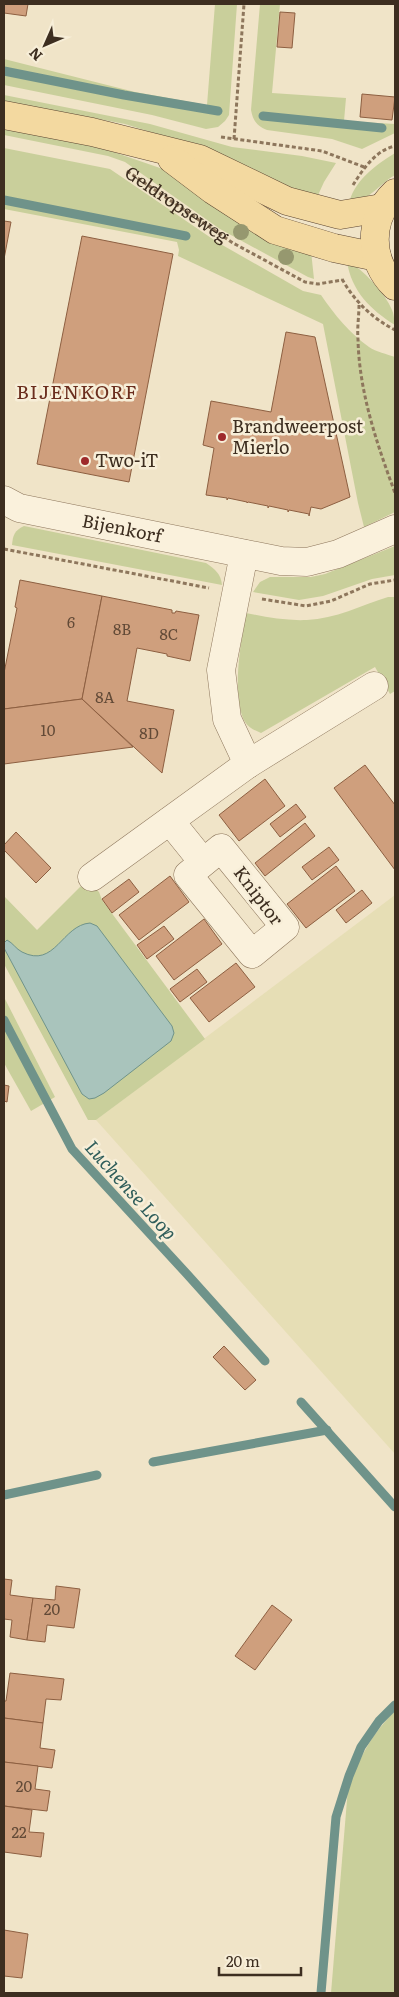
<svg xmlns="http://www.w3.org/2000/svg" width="399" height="1997" viewBox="0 0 399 1997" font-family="Literata,serif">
<rect width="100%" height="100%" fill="#f0e4c8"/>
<path fill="#e6deb5" d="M395,895V1454L96,1120Z"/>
<g fill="#c9cf9b">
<path d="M215,4H237L229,115L225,121L218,127L206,129L152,115L4,85V59L135,92L207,105Z"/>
<path d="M260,4H280L272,93L346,98L344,121L395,124V133L362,149L332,139L267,130C257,126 253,121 251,110Z"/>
<path d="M4,95L150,124L232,147L302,156L336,163L324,182L314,204L166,137L125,124L4,101Z"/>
<path d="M4,128L102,148L160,168L311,251L314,279L308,277L220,229L125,162L108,156L4,135Z"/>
<path d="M4,148L110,169L217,242L303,291L321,295C334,314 350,334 369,347C376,352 387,354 395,357V512L364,527L358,503L323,324L178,256L179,250L177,242L4,209Z"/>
<path d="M395,153V175C377,186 373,197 349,205C352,182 377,164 395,153Z"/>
<path d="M347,261C362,268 386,294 392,310C394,314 394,320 395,325C371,310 351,291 347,261Z"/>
<path d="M24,526L206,563C215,569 221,574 222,585L12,545C13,535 14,531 24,526Z"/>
<path d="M395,546V575L372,579L323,596L299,600L253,592L260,582L270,577H311L325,574Z"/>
<path d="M388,597H395V691L390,694L375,667L261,733C254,730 249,728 245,722C231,698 241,639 246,613C266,617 286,621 307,620C335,619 362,605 388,597Z"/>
<path d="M87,880L99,892L102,900L205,1039L96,1120H88L4,964V896L37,930Z"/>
<path d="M4,997L55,1097L31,1111L4,1063Z"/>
<path d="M395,1711V1993H331L348,1788C360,1757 371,1735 395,1711Z"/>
</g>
<path fill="#a9c4bc" stroke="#6f938a" d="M90,923L97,926L172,1026L174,1033L171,1041L104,1093L95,1098L89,1099L82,1094L4,948V943L7,940C13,943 16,949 22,952C55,969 62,925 90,923Z"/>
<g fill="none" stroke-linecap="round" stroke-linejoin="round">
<g stroke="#6f938a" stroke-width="9">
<path d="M4,71L124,95L218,111"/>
<path d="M263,116L382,128"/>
<path d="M4,200L186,236"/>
<path d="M4,1020L72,1149L186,1273L265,1361"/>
<path d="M301,1402L395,1507"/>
<path d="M153,1462L327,1430"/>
<path d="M4,1495L97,1475"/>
<path d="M321,1993L336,1817L349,1776L361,1747L379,1721L395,1705"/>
</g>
</g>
<g fill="#cf9f7d" stroke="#8d5f41">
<path d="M4,4H28L26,16L4,13Z"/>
<path d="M280,12L295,13L292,48L277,47Z"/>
<path d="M362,94L395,97L392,120L360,117Z"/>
<path d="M4,221L11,222L4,259Z"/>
<path d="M82,236L173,254L129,482L37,464Z"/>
<path d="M286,332L315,337L350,497L321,509L311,507L309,516V514L289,510L288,512V510L269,506L268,508V506L248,502L247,503V502L228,498L227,500V498L206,495L214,448L203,445L211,401L271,412Z"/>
<path d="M20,580L102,596L82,699L4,709V673L17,608L15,607Z"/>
<path d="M102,596L172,610V613H175L176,611L199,615L190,661L167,656V654L137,648L127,701L174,710L162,773L82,699Z"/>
<path d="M82,699L133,747L4,764V709Z"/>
<path d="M365,765L395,805V870L334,788Z"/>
<path d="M265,779L285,806L239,841L219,815Z"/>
<path d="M296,804L306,817L280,837L270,824Z"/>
<path d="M305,823L315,836L265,876L255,863Z"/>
<path d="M16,832L51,868L36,883L4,850V845Z"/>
<path d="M329,847L339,860L312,880L302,867Z"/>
<path d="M336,866L355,891L306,928L287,904Z"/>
<path d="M170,876L189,902L139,940L119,915Z"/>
<path d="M129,879L139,892L112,913L102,899Z"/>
<path d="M362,890L372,903L346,923L336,910Z"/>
<path d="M204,919L222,944L174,980L156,956Z"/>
<path d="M164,926L174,939L147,959L137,945Z"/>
<path d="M236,963L255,987L209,1022L190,998Z"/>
<path d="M197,969L207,982L180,1002L170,989Z"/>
<path d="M4,1085L9,1086L7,1102L4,1101Z"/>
<path d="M224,1346L256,1380L245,1390L213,1357Z"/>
<path d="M4,1579L12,1580L10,1595L33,1598L27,1640L10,1637L12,1620L4,1619Z"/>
<path d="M56,1586L80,1589L74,1628L47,1625L45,1642L27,1640L33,1598L55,1600Z"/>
<path d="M272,1605L292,1620L255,1670L235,1656Z"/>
<path d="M10,1673L64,1679L61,1700L46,1699L43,1723L4,1718V1701H6Z"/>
<path d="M4,1718L43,1723L40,1748L55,1750L52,1768L4,1762Z"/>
<path d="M4,1762L38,1766L35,1789L50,1791L47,1811L4,1806Z"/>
<path d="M4,1806L32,1810L29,1832L44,1833L41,1857L4,1852Z"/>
<path d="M4,1930L28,1934L22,1978L4,1976Z"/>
</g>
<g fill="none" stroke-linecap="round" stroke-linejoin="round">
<defs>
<g id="minor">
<path id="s2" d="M4,500L19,508L281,561L307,562L338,554L395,529"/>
<path d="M244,554L221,670L227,719L248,764"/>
<path d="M170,821L203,862"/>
<path d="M221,848L285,927L252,954L188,875Z"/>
<path d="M92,877L248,764L374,686"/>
</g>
<g id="major">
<path d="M4,115L92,132L200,159L287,201L340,215L382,208"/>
<path d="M172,159L213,190L275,230L334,248L377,257"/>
<path d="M395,193C368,218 368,261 395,286"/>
</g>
</defs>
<use href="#minor" stroke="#8d765c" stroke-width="29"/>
<use href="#major" stroke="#5b4430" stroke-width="29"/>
<g stroke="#8d765c" stroke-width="3" stroke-dasharray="4 2.5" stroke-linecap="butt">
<path d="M221,137L322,151L364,167"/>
<path d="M234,139L244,4"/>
<path id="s1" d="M127,171L233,243L305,282L318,284L342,280"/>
<path d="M353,185C363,169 376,150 395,146"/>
<path d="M342,279C355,302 372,318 395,330"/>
<path d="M359,305C359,316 357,328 358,339C359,392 377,444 395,493"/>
<path d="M4,549L209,588"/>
<path d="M262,599L306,606L331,601L370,584L395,580"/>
</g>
<use href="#minor" stroke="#faf1dc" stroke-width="28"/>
<use href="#major" stroke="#f3d9a0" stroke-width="28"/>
</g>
<g fill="#96986f">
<circle cx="241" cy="232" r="8"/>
<circle cx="286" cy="257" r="8"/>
</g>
<g fill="#9e2a2b" stroke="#f7eed8" stroke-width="2">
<circle cx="222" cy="437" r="5"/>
<circle cx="85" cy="461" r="5"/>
</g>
<g text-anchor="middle" stroke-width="5" stroke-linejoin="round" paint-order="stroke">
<g font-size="15" fill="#624a37">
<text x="71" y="628">6</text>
<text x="122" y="635">8B</text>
<text x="169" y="640">8C</text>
<text x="105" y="703">8A</text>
<text x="48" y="736">10</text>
<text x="149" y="739">8D</text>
<text x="52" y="1615">20</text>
<text x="24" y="1792">20</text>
<text x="19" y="1838">22</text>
</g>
<g font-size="18" fill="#3d2e20" stroke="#f7eed8">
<text dy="6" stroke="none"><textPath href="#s1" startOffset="60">Geldropseweg</textPath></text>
<text dy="6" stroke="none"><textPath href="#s2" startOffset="122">Bijenkorf</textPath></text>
<text transform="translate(258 896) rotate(53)" y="6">Kniptor</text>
</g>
<g font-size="18" fill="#3d2e20" stroke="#f7eed8" text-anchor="start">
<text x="232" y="433">Brandweerpost<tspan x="232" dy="21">Mierlo</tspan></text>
<text x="95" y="467">Two-iT</text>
</g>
<g font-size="19" letter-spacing="1" fill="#6b2e1e" stroke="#f7eed8">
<text x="77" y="399">BIJENKORF</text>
</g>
<g font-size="19" font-style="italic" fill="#2f5d5a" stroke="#f7eed8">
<text transform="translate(131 1190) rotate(48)" y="7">Luchense Loop</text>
</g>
</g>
<rect width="399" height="1997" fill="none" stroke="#3d2e20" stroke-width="10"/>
<g transform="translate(45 45) rotate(225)" stroke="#f7eed8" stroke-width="4" paint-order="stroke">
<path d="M0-4L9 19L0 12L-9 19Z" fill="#3d2e20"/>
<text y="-8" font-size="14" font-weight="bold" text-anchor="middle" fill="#3d2e20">N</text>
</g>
<path d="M219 1967v8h82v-8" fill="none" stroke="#3d2e20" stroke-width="2.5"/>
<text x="226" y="1967" font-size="15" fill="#3d2e20" stroke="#f7eed8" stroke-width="4" paint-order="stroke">20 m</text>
</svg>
